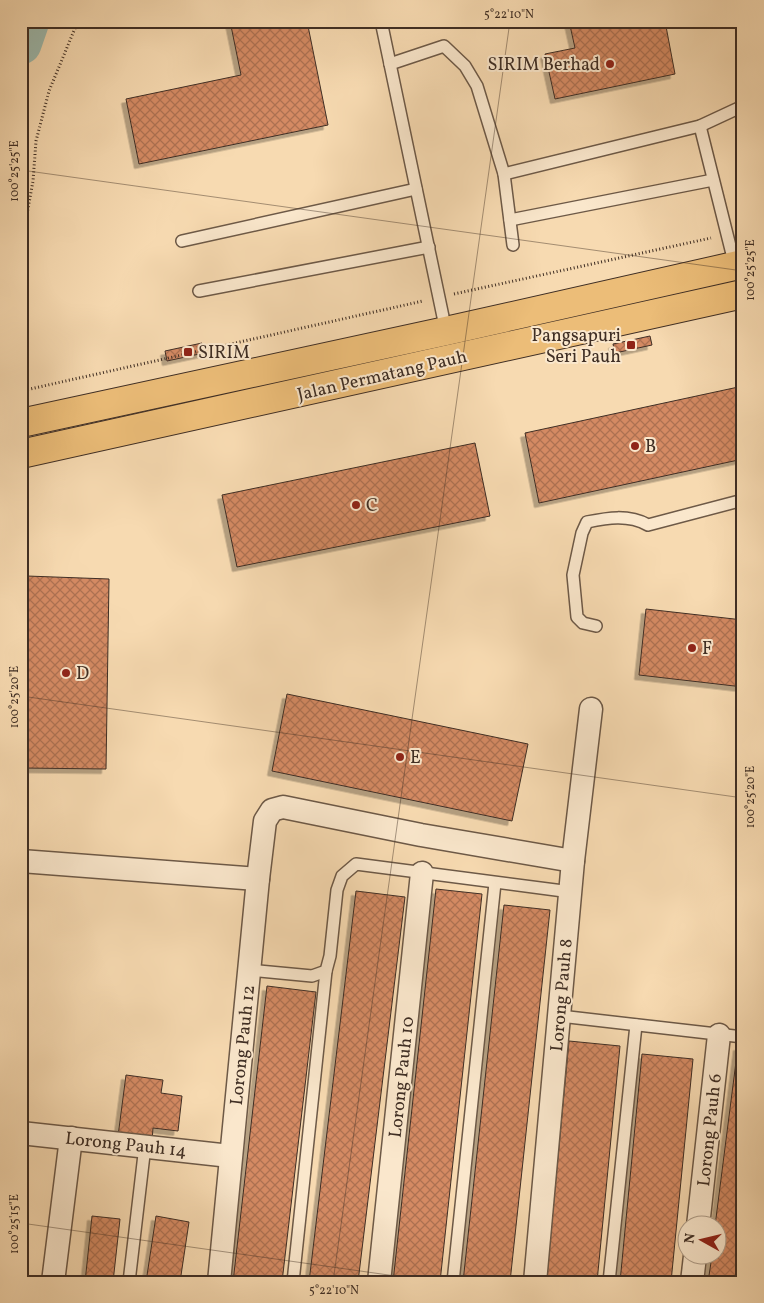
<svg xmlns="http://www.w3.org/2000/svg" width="764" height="1303" viewBox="0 0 764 1303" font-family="Vollkorn,serif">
<defs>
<pattern id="building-cross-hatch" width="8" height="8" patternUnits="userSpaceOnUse" patternTransform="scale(1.25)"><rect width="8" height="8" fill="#d48a63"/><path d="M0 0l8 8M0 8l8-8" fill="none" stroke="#ad7151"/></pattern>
<filter id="shadow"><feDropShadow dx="-4.5" dy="4.5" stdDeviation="0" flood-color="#0004"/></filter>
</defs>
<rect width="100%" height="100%" fill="#f7dab1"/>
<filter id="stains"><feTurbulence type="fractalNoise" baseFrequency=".004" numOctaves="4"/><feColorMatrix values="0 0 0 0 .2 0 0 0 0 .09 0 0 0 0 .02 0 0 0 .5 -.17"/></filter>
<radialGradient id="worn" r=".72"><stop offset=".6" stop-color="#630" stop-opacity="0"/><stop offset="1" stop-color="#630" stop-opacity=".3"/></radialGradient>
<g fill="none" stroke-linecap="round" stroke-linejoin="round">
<path stroke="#9dbaae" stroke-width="41" d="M21,44L29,21"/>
</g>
<g fill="url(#building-cross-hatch)" stroke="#3f2e24" filter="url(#shadow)">
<path d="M230,21H307L328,125L139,164L126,99L241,75Z"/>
<path d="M569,21H665L675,74L555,99L545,54L575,48Z"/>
<path d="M650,336L652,345L615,353L613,344Z"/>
<path d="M202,343L204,353L167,361L165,351Z"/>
<path d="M743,386V459L539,503L525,433Z"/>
<path d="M475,443L490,516L237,567L222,495Z"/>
<path d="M27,576L109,579L106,769L22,768Z"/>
<path d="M646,609L743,620V687L639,675Z"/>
<path d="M287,694L528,744L512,821L272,771Z"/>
<path d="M436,889L482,894L440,1282H393Z"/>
<path d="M356,891L405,897L358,1282H309Z"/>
<path d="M504,905L550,910L510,1282H463Z"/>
<path d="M267,986L316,992L282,1282H233Z"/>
<path d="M569,1041L620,1046L597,1282H546Z"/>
<path d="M738,1046L743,1047V1282H708L712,1256H716L715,1226Z"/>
<path d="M642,1054L693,1059L671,1282H620Z"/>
<path d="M126,1075L163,1080L161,1093L182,1096L178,1131L153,1128L152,1141L118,1136Z"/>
<path d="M92,1216L120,1219L113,1282H85Z"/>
<path d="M156,1216L189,1222L180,1282H146Z"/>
</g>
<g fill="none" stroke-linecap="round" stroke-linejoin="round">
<defs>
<g id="lane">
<path d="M381,21L446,331"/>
<path d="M390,64L444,46L465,66L477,86L504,174L513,245"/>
<path d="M700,126L735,266"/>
<path d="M504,174L700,126L743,106"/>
<path d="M510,220L713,180"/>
<path d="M182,241L416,189"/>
<path d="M199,291L429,247"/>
<path d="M596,626L583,623L577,617L573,575L582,533L587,522C607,518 628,514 648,525L743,500"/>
<path d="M249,970L312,976L326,971L330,956L337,890L342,876L356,864L571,892"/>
<path d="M560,1016L743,1037"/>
<path d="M129,1282L145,1146"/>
<path d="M293,1282L326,971"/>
<path d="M453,1282L495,883"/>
<path d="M609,1282L636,1025"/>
</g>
<g id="street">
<path d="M21,861L258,879"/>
<path d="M21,1133L230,1156"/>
<path d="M698,1226L719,1035"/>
<path d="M53,1282L71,1138"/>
<path d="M219,1282L258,879L265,821L272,810L283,807L421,835L573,861"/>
<path d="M379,1282L422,873"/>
<path d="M535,1282L573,861L591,709"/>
<path d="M692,1282L695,1256"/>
</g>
<g id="primary">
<path d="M21,423L446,331L743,264"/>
<path d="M21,454L743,294"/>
</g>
</defs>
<use href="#lane" stroke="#6d5947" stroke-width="14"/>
<use href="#street" stroke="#6d5947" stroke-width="25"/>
<use href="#primary" stroke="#3f2e24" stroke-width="30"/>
<g stroke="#3f2e24" stroke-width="3" stroke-dasharray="1 2.5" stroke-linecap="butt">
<path d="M21,234L27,214L33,181L36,141L49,91L78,21"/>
<path d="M454,294L711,238"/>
<path d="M21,391L423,301"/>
</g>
<use href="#lane" stroke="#fae7cc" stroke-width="11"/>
<use href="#street" stroke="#fae7cc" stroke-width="22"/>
<use href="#primary" stroke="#ecbd78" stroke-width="28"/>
</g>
<path fill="none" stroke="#3f2e24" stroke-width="1" stroke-opacity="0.45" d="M21,170L743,271M21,696L743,798M21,1223L438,1282M333,1282L510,21"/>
<g fill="#8f2418" stroke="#fae7cc" stroke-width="2">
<circle cx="610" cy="64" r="5"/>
<rect x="626" y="340" width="10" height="10" rx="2.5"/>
<rect x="183" y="347" width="10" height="10" rx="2.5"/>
<circle cx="635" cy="446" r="5"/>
<circle cx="356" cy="505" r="5"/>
<circle cx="692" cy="648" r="5"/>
<circle cx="66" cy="673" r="5"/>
<circle cx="400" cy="757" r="5"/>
</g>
<g text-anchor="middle" stroke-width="4" stroke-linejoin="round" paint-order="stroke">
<g font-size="18" fill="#3f2e24" stroke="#fae7cc" text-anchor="start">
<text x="600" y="70" text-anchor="end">SIRIM Berhad</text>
<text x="621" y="341" text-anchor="end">Pangsapuri<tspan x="621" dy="21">Seri Pauh</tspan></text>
<text x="198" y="358">SIRIM</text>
<text x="645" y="452">B</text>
<text x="366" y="511">C</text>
<text x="702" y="654">F</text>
<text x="76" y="679">D</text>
<text x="410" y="763">E</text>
</g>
<g font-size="18" fill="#3f2e24" stroke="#fae7cc">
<text transform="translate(382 375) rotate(-13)" y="6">Jalan Permatang Pauh</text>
<text transform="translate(561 995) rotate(-85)" y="6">Lorong Pauh 8</text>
<text transform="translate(242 1045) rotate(-84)" y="6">Lorong Pauh 12</text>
<text transform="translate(401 1077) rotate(-84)" y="6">Lorong Pauh 10</text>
<text transform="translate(709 1130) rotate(-84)" y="6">Lorong Pauh 6</text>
<text transform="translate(126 1144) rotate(6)" y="6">Lorong Pauh 14</text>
</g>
</g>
<rect width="764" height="1303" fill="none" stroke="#f7dab1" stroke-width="55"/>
<g transform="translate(702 1240) rotate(278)"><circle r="24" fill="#fae7cc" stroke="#af9d89"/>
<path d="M0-4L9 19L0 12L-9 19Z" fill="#8f2418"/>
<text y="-8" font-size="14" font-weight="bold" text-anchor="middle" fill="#3f2e24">N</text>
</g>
<rect x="28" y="28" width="708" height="1248" fill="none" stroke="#3f2e24" stroke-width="2"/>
<g font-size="12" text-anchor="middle" fill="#3f2e24">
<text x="509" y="18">5°22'10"N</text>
<text transform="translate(14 171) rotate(-90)" y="4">100°25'25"E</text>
<text transform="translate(750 270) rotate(-90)" y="4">100°25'25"E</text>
<text transform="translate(14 697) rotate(-90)" y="4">100°25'20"E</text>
<text transform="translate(750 797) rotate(-90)" y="4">100°25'20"E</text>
<text transform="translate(14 1224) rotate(-90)" y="4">100°25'15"E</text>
<text x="334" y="1294">5°22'10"N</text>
</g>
<rect width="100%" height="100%" filter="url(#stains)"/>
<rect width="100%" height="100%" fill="url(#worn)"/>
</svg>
